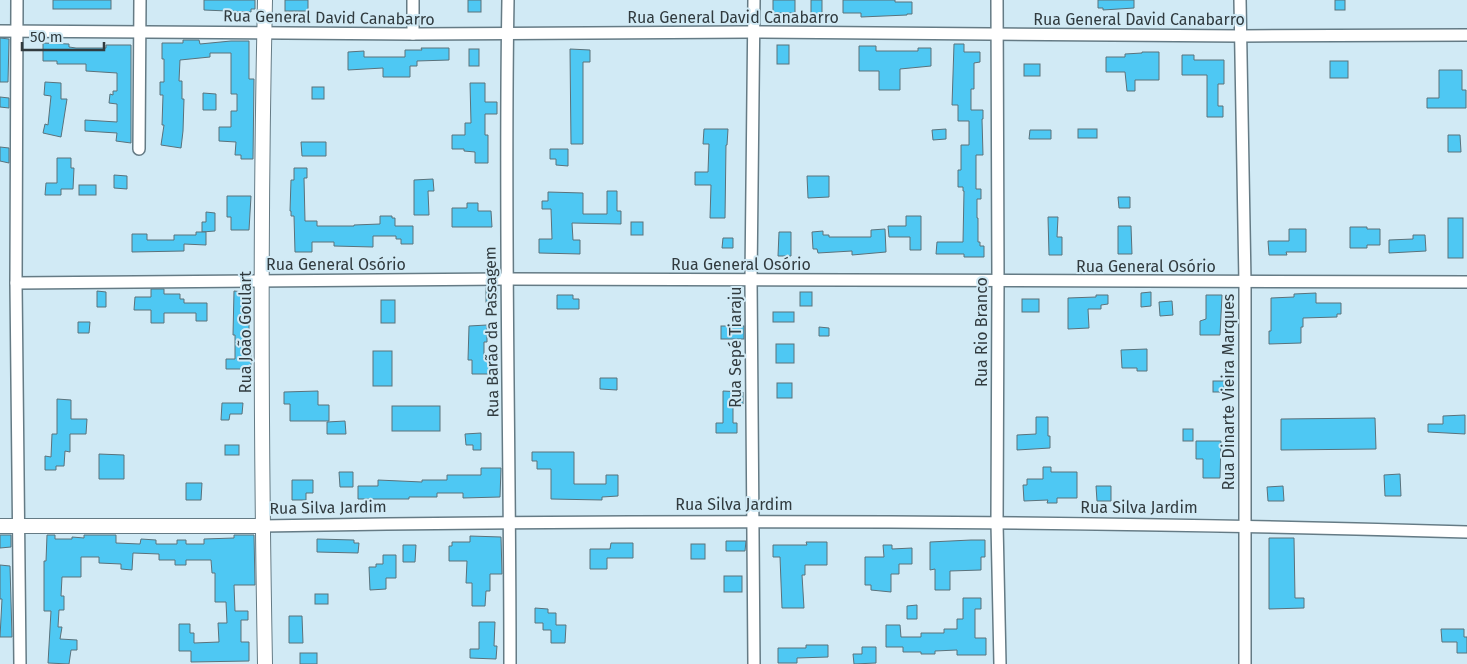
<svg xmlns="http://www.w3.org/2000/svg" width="1467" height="664" viewBox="0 0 1467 664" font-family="'Fira Sans',sans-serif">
<rect width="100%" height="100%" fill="#d1eaf5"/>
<g fill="#4ec8f3" stroke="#5b727b">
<rect x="53" y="0" width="58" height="9"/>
<path d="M204,0H255V9H251V12L204,10Z"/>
<rect x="285" y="0" width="23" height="11"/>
<rect x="468" y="0" width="13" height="12"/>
<rect x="773" y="0" width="22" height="13"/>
<rect x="811" y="0" width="11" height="14"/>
<path d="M843,0H895V2H912V14H907V15L861,17V13H843Z"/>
<path d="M1098,0H1134V8L1103,10V8H1098Z"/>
<rect x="1335" y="0" width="10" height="10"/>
<path d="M0,38L9,39L8,82H0Z"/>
<path d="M183,40H199L200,44L231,41H249V79H254L253,159H241V155H235L236,142L219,141V127H231V111H237V94H231V53H210V57L180,60L179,81H182V99H184L183,131L181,148L161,145L164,125H162L163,95H160V82H164V59H162V43H183Z"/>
<path d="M43,43L69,44V47L76,48H106V45H131V143L116,141L117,133L85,131V120L117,122V104L109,103L110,94L113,95V91H117V73L86,71V64H57V61H43Z"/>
<path d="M954,44H964V52H980V62L974,63V89H971V110H983V119H982L983,155H976V189H981V199H977V218H978V242H980V246H984V257H964V254H936L937,242H963L964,191H963V187H958V170H961V145H969V121H958V105H952Z"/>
<rect x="777" y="45" width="12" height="19"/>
<path d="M859,46H876V51H918V48H931V66L900,69V90H879V71H859Z"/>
<path d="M421,48H449V60L417,61V66H410V77H383V68L348,70V52L364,51V57H405V50H422Z"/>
<rect x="469" y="49" width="10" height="17"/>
<path d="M570,49L590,50V62H583V144H571Z"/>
<path d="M1142,52H1159V80H1135V91H1127L1125,72H1106V57H1125V54L1142,53Z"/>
<path d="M1182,55H1194V60H1224V84H1218V106H1223V117H1207V75H1182Z"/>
<rect x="1330" y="61" width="18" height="17"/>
<rect x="1024" y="64" width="16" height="12"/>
<path d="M1439,70H1462V90H1466V108H1427V98H1439Z"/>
<path d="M45,82L61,83V99H67L61,137L43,133L45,124L48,125L51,96L44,95Z"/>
<path d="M470,83H485V102H497V114H485V135H488V163H475V152L464,151V149H452V135H465V123H471Z"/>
<rect x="312" y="87" width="12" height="12"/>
<path d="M203,93L216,94V110H203Z"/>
<path d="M0,97L9,98V108L0,107Z"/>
<path d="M704,129H728L727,145H726L725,218H710L711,185H695V172H708L709,144H703Z"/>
<path d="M946,129V139L933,140L932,130Z"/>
<rect x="1078" y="129" width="19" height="9"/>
<path d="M1030,130H1051V139H1029Z"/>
<path d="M1448,135H1460L1461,152H1448Z"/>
<path d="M301,142H326V156H302Z"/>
<path d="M0,147L9,148V163L0,161Z"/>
<path d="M550,149H568V166L556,165V159H550Z"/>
<path d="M57,158H71V168H74L73,189H61V195H45L46,183H57Z"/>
<path d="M294,168H307V178H304L305,221H317V226H354V225L380,224V216H392V218H395V226H413V244H401V239H396V236H373V247L334,246V242H312V252H295L294,216H291V211H290L291,180H294Z"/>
<path d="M114,175L127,176V189L114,188Z"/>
<path d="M807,176H829V197L808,198Z"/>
<path d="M433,179L434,191H428L429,215H414V180Z"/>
<rect x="79" y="185" width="17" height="10"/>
<path d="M607,191H617V211H621V224L572,223L573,240H580V254L539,253V239H552L551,209H542V201H548V192L583,193V214H607Z"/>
<path d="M227,196H251L249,230H231V217H227Z"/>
<path d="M1118,197H1130V208H1119Z"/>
<path d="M467,203H478V211H491L492,227H452V208H467Z"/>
<path d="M206,212L215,213V231L202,232V222H206Z"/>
<path d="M906,216H921V250H910V237H889L888,226H906Z"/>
<path d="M1048,217H1058L1057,237H1062V255H1049Z"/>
<rect x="1448" y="218" width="15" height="40"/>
<rect x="631" y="222" width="12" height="13"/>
<path d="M1118,226H1131L1132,254H1118Z"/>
<path d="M1350,227H1367V229H1380V245H1367V248H1350Z"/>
<path d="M885,229L886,252L852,255V251L818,253L817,249H813L812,232L823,231V235H829V237H871V230Z"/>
<path d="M1289,229H1306V252H1286L1287,255H1269L1268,241H1289Z"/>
<path d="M196,232H206V245L184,244V251L132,252V234H147V240H174V235H196Z"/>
<path d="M779,232H791V256H778Z"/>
<path d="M1413,235H1425L1426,251L1389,253V240L1413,239Z"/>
<path d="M723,238H733V248H722Z"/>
<rect x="486" y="288" width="11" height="14"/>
<path d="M151,289H164V294H180V299H184V303H207V321H196V313H164V323H151V310H134L135,297H151Z"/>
<path d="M97,291L106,292V307H97Z"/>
<path d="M234,291L244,292V297H246V312H249V343H251V369H226V359H235V335H233Z"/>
<rect x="800" y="292" width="12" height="14"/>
<path d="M1151,292V306L1141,307V293Z"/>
<path d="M1316,293V303H1341V314H1337V317L1303,318V327H1301V343L1269,344V331H1271V298L1294,297V294Z"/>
<path d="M557,295H573V299H579V309H557Z"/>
<path d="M1096,295H1108V304L1101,305V309H1088L1089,328L1068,329V298L1096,297Z"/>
<path d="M1206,295H1222L1220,335H1200V321L1206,319Z"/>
<rect x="1022" y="299" width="17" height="13"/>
<rect x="381" y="300" width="14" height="23"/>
<path d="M1172,301L1173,315L1160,316L1159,302Z"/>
<rect x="773" y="312" width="21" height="10"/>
<path d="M78,322H90L89,333H78Z"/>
<path d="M487,325V342H484V360H496V374H472V360H468L469,326Z"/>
<rect x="721" y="326" width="23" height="13"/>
<path d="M819,327L829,328V336H819Z"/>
<rect x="776" y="344" width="18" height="19"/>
<path d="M1147,349V371H1137V368H1122L1121,350Z"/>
<rect x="373" y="351" width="19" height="35"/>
<path d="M600,378H617V390L600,389Z"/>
<rect x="1213" y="381" width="11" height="11"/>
<rect x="777" y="383" width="15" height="15"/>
<path d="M318,391V405H329V421H290V404H284V392Z"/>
<path d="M723,391L743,392V404H733V423H737V433H716V423H723Z"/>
<path d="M57,399L71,400V419H87L86,434H70V452L65,451L64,466H56V470H45V456L51,457L52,434H57Z"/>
<path d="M222,403H243L242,414H230L229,420H221Z"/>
<rect x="392" y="406" width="48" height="25"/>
<path d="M1465,415V434L1428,432V424H1443V416Z"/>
<path d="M1036,417H1048V436H1050V448L1017,450V435L1036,434Z"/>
<path d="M1375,418L1376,449L1281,450V419Z"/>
<path d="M345,421L346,434H327V422Z"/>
<rect x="1183" y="429" width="10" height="12"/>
<path d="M481,433V450H473V445H466L465,434Z"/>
<path d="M1196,441H1221L1220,478H1203V459H1196Z"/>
<rect x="225" y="445" width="14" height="10"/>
<path d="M532,452H574V484H606V475H618V496L602,497V500L551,499V469H537V461H532Z"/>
<path d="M99,454L124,455V479H99Z"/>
<path d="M1043,467H1051V472H1077V498H1057V503H1047L1048,500L1024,501L1023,485H1027V479H1043Z"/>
<path d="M481,468H501L500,497L463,498V493H437V497H409V499H358V486H378V480L422,482V480H447V475H481Z"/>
<path d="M339,472H353V487H340Z"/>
<path d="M1400,474L1401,496H1385L1384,475Z"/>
<path d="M292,480H313V493H306V500H292Z"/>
<path d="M186,483H202L201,500H186Z"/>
<path d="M1096,486H1111V501H1097Z"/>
<path d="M1283,486L1284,501H1268L1267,487Z"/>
<path d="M0,535H11V547L0,548Z"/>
<path d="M47,535H55V539H72V537L84,538V535H116V543L140,544L141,539L156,540V544H177V540H186V544H204V539L234,538V535H254L255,585H234L235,611H248V620H241V642H249V661L191,662V651H179V624H190V633H194V643L219,642L218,623H227L226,602H215V573H212L211,560H186V565H175V560H159V554L133,553L132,570L121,569V564L99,563V557H81V577H62L61,596H64V610H59L58,627H62L60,639L77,640V650H71L69,664L48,663L51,611H44V561H46Z"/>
<path d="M470,536L501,537L502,574H490V591H486L485,606H472V583H466L467,561H449V546H452V542H470Z"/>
<path d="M1269,538H1294L1295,598H1304V608L1269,609Z"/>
<path d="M317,539L354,540V543H359L358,553L317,552Z"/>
<path d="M971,540H985V557H981V570L950,571V590H935V569L930,570V542Z"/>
<path d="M726,541H746L745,551H726Z"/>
<path d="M806,542H827V565H805V575H802L804,608H782L780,557H773V545H807Z"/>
<path d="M611,543H633V558H607V569H590V549H610Z"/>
<rect x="691" y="544" width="14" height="15"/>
<path d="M403,545H416L415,562H403Z"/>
<path d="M883,545H892V549L912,548V564H899V574H891V592L871,590V585H865V557H884Z"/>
<path d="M383,555H396V578H386V589L370,590L369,567H376V564H383Z"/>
<path d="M0,565L10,566L12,637H0L2,599H0Z"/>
<rect x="724" y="576" width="18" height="16"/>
<rect x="315" y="594" width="13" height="10"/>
<path d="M963,598H981V609H975V638H986V655H957V650L935,651V654H921V652H903V647H886V625H900L901,637H921V633H944V629H957V619H963Z"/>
<path d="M917,605V619H907V606Z"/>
<path d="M535,608L548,609V613H556V625H566L565,643H551V630H543V623H535Z"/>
<path d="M289,616H302L303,643H289Z"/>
<path d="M479,622H495L494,646H497L496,659L470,658V649H479Z"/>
<path d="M1441,629H1464V637H1467V653H1457V642H1442Z"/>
<path d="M806,645H828V657L797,658V663H778V648H806Z"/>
<path d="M862,647H876V663L854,664L853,654H862Z"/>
<rect x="300" y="653" width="17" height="11"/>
</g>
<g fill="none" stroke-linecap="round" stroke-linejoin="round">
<defs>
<g id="minor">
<path d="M17,0L16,283L20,664"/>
<path d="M413,0V34"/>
<path d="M508,0C504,221 510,443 510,664"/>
<path d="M997,0L998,281L997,523L1000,664"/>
<path d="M1240,0L1245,283V664"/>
<path d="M0,31L413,34L750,32L1241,36L1467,35"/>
<path d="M139,149L140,0"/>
<path d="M16,283L506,279L1467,282"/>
<path d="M262,526C664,519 1066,520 1467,532"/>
<path d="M754,664L751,280L754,0"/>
</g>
<g id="tertiary">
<path d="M0,526H262"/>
<path d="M265,664C261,443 260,221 265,0"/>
</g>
</defs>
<use href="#minor" stroke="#657b85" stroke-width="14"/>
<use href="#tertiary" stroke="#657b85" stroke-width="16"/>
<use href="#minor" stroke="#fff" stroke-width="11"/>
<use href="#tertiary" stroke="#fff" stroke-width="14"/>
</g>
<g text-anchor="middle" stroke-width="4" stroke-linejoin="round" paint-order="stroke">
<g font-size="16" fill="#313b3f" stroke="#d1eaf5">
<text transform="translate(329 17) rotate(1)" y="6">Rua General David Canabarro</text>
<text x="733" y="23">Rua General David Canabarro</text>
<text x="1139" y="25">Rua General David Canabarro</text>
<text x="336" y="270">Rua General Osório</text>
<text x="741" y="270">Rua General Osório</text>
<text x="1146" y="272">Rua General Osório</text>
<text transform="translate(245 332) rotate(-90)" y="6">Rua João Goulart</text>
<text transform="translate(491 332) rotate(-91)" y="6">Rua Barão da Passagem</text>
<text transform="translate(981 332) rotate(-90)" y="6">Rua Rio Branco</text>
<text transform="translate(735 347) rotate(-90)" y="6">Rua Sepé Tiaraju</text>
<text transform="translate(1228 392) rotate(-90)" y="6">Rua Dinarte Vieira Marques</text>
<text x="734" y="510">Rua Silva Jardim</text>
<text transform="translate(328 507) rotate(-1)" y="6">Rua Silva Jardim</text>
<text x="1139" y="513">Rua Silva Jardim</text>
</g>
</g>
<path d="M22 42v8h82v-8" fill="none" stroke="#313b3f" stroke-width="2.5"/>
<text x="30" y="42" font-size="15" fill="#313b3f" stroke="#d1eaf5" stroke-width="4" paint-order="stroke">50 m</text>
</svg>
